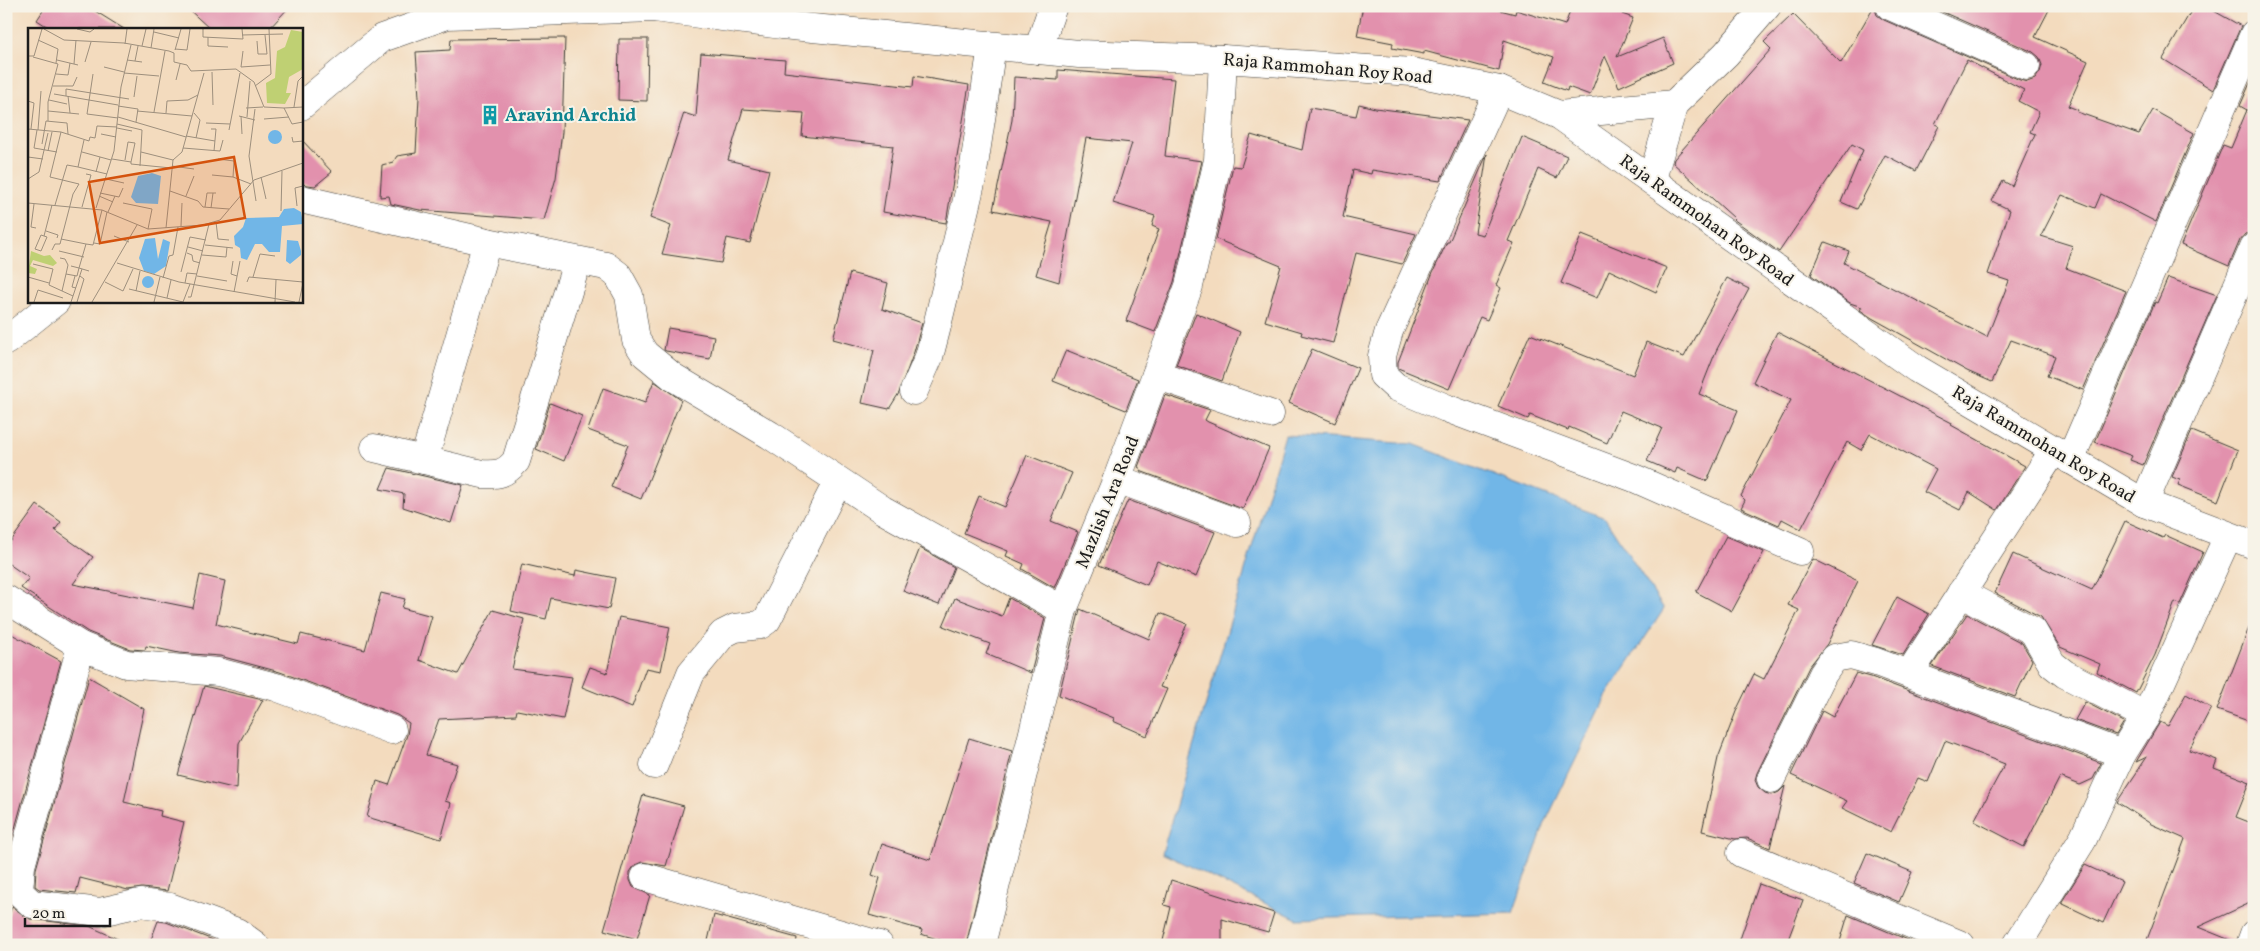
<svg xmlns="http://www.w3.org/2000/svg" width="2260" height="951" viewBox="0 0 2260 951" font-family="Vollkorn,serif">
<rect width="100%" height="100%" fill="#f7f3e8"/>
<filter id="ink" filterUnits="userSpaceOnUse"><feTurbulence type="fractalNoise" baseFrequency=".02" numOctaves="2"/><feDisplacementMap in="SourceGraphic" scale="10" xChannelSelector="R" yChannelSelector="G"/><feConvolveMatrix kernelMatrix="1 2 1 2 8 2 1 2 1" color-interpolation-filters="sRGB"/></filter>
<filter id="wash" filterUnits="userSpaceOnUse"><feTurbulence type="fractalNoise" baseFrequency=".0096" numOctaves="4" result="noise"/><feDisplacementMap in="SourceGraphic" scale="20" xChannelSelector="R" yChannelSelector="G"/><feGaussianBlur stdDeviation="1.12" result="paint"/><feColorMatrix in="noise" values="0 0 0 0 0 0 0 0 0 0 0 0 0 0 0 0 0 1.4 0 .05"/><feComposite in="paint" operator="in"/></filter>
<g filter="url(#wash)">
<rect width="100%" height="100%" fill="#f3dbbe"/>
<path fill="#71b6e7" stroke="#466982" d="M1285,435L1413,444L1605,518L1664,609L1607,695L1545,823L1513,913L1297,919L1162,853Z"/>
<g id="blocks">
<g fill="#e291ad">
<path d="M46,6H87L124,29H51L37,20Z"/>
<path d="M185,6H290L269,29H210Z"/>
<path d="M1363,6H1485L1515,14L1516,10L1565,25L1572,6H1625L1622,14L1633,18L1617,57L1663,38L1673,63L1619,87L1605,56L1590,95L1568,87L1567,91L1544,82L1554,57L1504,40L1499,71L1424,51V54L1392,48L1393,43L1357,36Z"/>
<path d="M1874,6L1877,15L1884,20L2020,80L2027,82L2035,79L2040,72L2042,65L2039,57L2033,52L1929,6H2051L2035,37L2088,61L2068,106L2078,110L2077,112L2139,134L2153,110L2194,133L2156,222L2101,194L2095,208L2062,195L2041,236L2073,246L2066,268L2126,291L2083,390L2047,376L2055,356L2011,340L1992,382L1967,371L1872,318L1860,310L1862,307L1850,303L1811,275L1825,242L1849,251L1844,263L1987,337L2009,281L1988,274L2010,210L1992,201L2003,181L2012,186L2035,134L2030,132L2039,112L2018,101L2024,90L1967,60L1935,124L1939,126L1916,171L1885,155L1857,209L1841,202L1863,150L1852,144L1779,252L1733,219L1734,218L1673,163L1674,159L1771,49L1764,42L1793,14L1841,63Z"/>
<path d="M2194,6H2205L2241,26L2213,90L2163,59Z"/>
<path d="M565,38L562,132L556,178L544,220L420,210L391,204L389,196L380,197L382,165L393,162L397,156L416,153L419,97L416,52L450,50L451,39Z"/>
<path d="M619,39H648L647,101L618,100Z"/>
<path d="M701,53L785,60L784,72L913,87L914,76L969,85L946,223L883,212L893,146L802,136L804,113L743,109L728,160L769,170L750,243L727,238L721,263L662,254L671,226L650,218L684,113L696,117Z"/>
<path d="M1058,70L1174,79L1165,156L1202,161L1174,282L1155,332L1126,321L1159,229L1152,226L1155,216L1113,203L1132,143L1086,138L1059,282L1036,275L1052,222L993,210L1012,120L1014,77L1058,80Z"/>
<path d="M2254,74V232L2245,234L2240,240L2229,266L2181,245L2223,145L2231,148L2247,110L2240,106Z"/>
<path d="M1359,104L1375,108L1468,120L1440,181L1372,170L1371,174L1353,170L1343,217L1416,234L1402,264L1356,253L1333,343L1301,335L1302,332L1265,321L1281,266L1216,239L1233,166L1241,167L1251,135L1302,150L1310,108L1356,116Z"/>
<path d="M1522,137L1567,156L1557,178L1538,169L1508,241L1514,243L1496,285L1501,288L1487,320L1480,317L1449,389L1398,368V362L1433,272L1447,242H1449L1487,154L1475,233L1483,235Z"/>
<path d="M301,139L332,172L315,186L301,184Z"/>
<path d="M1582,234L1667,268L1656,292L1609,270L1597,298L1561,283Z"/>
<path d="M850,273L888,283L882,309L922,323L914,352L899,393L889,409L862,403L874,350L833,339Z"/>
<path d="M1727,278L1749,289L1716,351L1699,394L1738,410L1707,481L1677,468L1675,473L1647,461L1662,428L1621,411L1607,443L1569,427L1568,430L1530,415L1528,419L1498,406L1530,334L1633,375L1646,342L1684,357Z"/>
<path d="M2168,278L2217,295L2143,465L2130,460L2132,456L2095,442L2155,302L2157,303Z"/>
<path d="M1196,313L1240,332L1222,381L1176,365Z"/>
<path d="M668,328L714,336L710,359L666,351L664,350Z"/>
<path d="M1777,332L1952,423L1951,425L2025,466L1997,510L1969,492L1960,510L1924,492L1936,469L1870,434L1861,450L1847,442L1801,529L1782,519L1779,525L1741,508L1745,500L1741,496L1791,400L1753,382Z"/>
<path d="M1312,349L1358,368L1335,423L1289,403Z"/>
<path d="M1066,350L1138,379L1126,410L1053,381Z"/>
<path d="M654,381L681,400L641,499L611,487L628,445L588,430L603,388L645,403Z"/>
<path d="M1165,395L1210,410L1205,420L1208,422L1269,448L1243,509L1140,471L1141,469L1138,467Z"/>
<path d="M550,403L582,416L564,461L536,449Z"/>
<path d="M2192,431L2238,450L2218,501L2178,485L2180,480L2172,477Z"/>
<path d="M1027,455L1072,473L1051,521L1078,532L1055,588L1022,569L1024,564L1006,556L1008,551L964,533L979,496L1005,507Z"/>
<path d="M389,468L463,485L451,523L403,507L404,494L380,489Z"/>
<path d="M1128,500L1215,532L1196,577L1157,561L1147,585L1099,565Z"/>
<path d="M37,505L61,522L55,530L93,557L73,584L193,608L200,575L225,581L216,624L298,644L301,634L365,650L381,593L405,599L402,608L432,616L419,660L458,674L493,610L524,619L512,669L572,677L563,719L517,710L516,715L439,719L426,755L457,764L445,801L451,803L441,839L367,817L377,781L389,785L407,735L409,723L397,715L280,672L220,656L179,653L146,646L145,650L130,649L88,632L21,588L29,578L6,562V548Z"/>
<path d="M2125,521L2163,538L2165,535L2203,552L2180,604L2175,602L2155,655L2136,693L2097,672L2100,664L2060,647L2041,617L1995,593L2013,554L2092,590Z"/>
<path d="M1726,536L1764,552L1732,611L1696,592Z"/>
<path d="M920,548L954,567L939,605L903,591Z"/>
<path d="M1813,559L1858,581L1827,644L1809,667L1757,773L1755,780L1758,787L1765,793L1772,795L1779,792L1785,786L1770,848L1747,838L1735,839L1702,831L1718,758L1737,709L1754,674L1764,679L1799,610L1788,605Z"/>
<path d="M522,564L575,576L576,570L615,578L609,609L551,598L546,619L511,611Z"/>
<path d="M1897,597L1929,614L1903,655L1872,645Z"/>
<path d="M955,598L1002,616L1009,598L1045,618L1031,673L986,654L990,644L943,626Z"/>
<path d="M1080,609L1149,639L1160,613L1187,624L1160,687L1167,689L1147,736L1113,721L1114,718L1059,695Z"/>
<path d="M1967,614L2022,643L2032,660L2015,697L1932,666Z"/>
<path d="M619,617L670,627L661,671L646,668L632,707L582,687L590,667L607,673Z"/>
<path d="M2252,620H2254V723L2217,710Z"/>
<path d="M6,631L61,661L6,861Z"/>
<path d="M1856,673L1871,677L2101,763L2093,779L2080,785L2060,777L2024,847L1974,821L2005,764L1945,741L1928,782L1918,778L1891,832L1842,808L1847,801L1791,775L1822,711L1833,717Z"/>
<path d="M89,677L144,709L124,802L161,811L160,816L184,822L167,891L142,888L128,890L80,878L76,893L39,889L35,886L36,869Z"/>
<path d="M204,686L263,700L239,743L237,789L178,775Z"/>
<path d="M2186,694L2211,708L2189,750L2217,760L2214,768L2250,782L2236,817L2254,824V891L2248,904L2198,927L2235,942V945H2145L2185,839L2151,824L2117,802L2147,757L2136,762L2160,722L2168,726Z"/>
<path d="M2085,702L2124,722L2116,735L2075,720Z"/>
<path d="M969,738L1012,751L966,945H956L921,934L922,930L869,915L880,878L872,875L882,844L930,860Z"/>
<path d="M643,795L684,806L666,866L642,862L635,865L630,872V880L633,887L650,895L637,939L604,930Z"/>
<path d="M1867,853L1912,872L1899,902L1854,883Z"/>
<path d="M2085,865L2122,882L2103,923L2061,903Z"/>
<path d="M1171,880L1274,913L1268,932L1222,919V945H1162L1171,907L1164,905Z"/>
<path d="M1759,884L1803,900L1786,945H1738Z"/>
<path d="M12,907L30,919L89,926L131,945H6V922Z"/>
<path d="M714,915L797,938L796,945H707Z"/>
<path d="M1848,915L1920,945H1839Z"/>
<path d="M158,921L166,922L226,945H149Z"/>
</g>
</g>
</g>
<g filter="url(#ink)">
<use href="#blocks" fill-opacity="0" stroke="#3c3934" stroke-width="1"/>
<g fill="none" stroke-linecap="round" stroke-linejoin="round">
<defs>
<g id="street">
<path d="M1890,6L2026,66"/>
<path d="M1038,50L1053,6"/>
<path d="M1499,90L1389,331L1382,356L1383,375L1396,387L1446,408L1634,478L1800,551"/>
<path d="M301,199L487,242L606,266L618,275L629,295L636,340L645,354L673,377L770,435L883,510L1063,610"/>
<path d="M1156,375L1270,414"/>
<path d="M914,391L929,357L936,330L972,179L992,46"/>
<path d="M374,448L482,474C498,475 505,474 516,461L577,262"/>
<path d="M424,460L487,242"/>
<path d="M2070,460L2254,34"/>
<path d="M1117,479L1237,523"/>
<path d="M2144,503L2254,247"/>
<path d="M1961,593L2033,631L2052,664L2065,674L2146,716"/>
<path d="M6,599L81,646L126,664L218,672L276,687L392,730"/>
<path d="M81,646L21,866L19,892L32,904L100,912L140,903L170,907L237,932L255,945"/>
<path d="M1909,674L2054,450"/>
<path d="M654,765L691,673L723,634L735,628L760,625L767,620L838,481"/>
<path d="M1771,779L1823,674L1834,658L1851,655L1876,662L2122,754"/>
<path d="M1741,853L1961,945"/>
<path d="M645,877L879,945"/>
<path d="M2250,945L2254,934"/>
</g>
<g id="secondary">
<path d="M301,106L382,38L447,15L654,8L782,25L1079,54L1223,59L1412,72L1499,90L1559,115L1917,369L2144,503L2254,545"/>
<path d="M1559,115L1674,104"/>
<path d="M1652,179L1674,104L1726,54L1767,6"/>
<path d="M6,341L56,301"/>
<path d="M981,945L1063,610L1117,479L1189,286L1218,160L1223,59"/>
<path d="M2017,945L2083,839L2122,754L2146,716L2228,536"/>
</g>
</defs>
<use href="#street" stroke="#3c3934" stroke-width="29"/>
<use href="#secondary" stroke="#3c3934" stroke-width="29"/>
<use href="#street" stroke="#fff" stroke-width="28"/>
<use href="#secondary" stroke="#fff" stroke-width="28"/>
</g>
</g>
<defs>
<symbol id="building-bare" viewBox="-9 -9 18 18"><path d="M-4-6H4V6H1V3H-1V6H-4ZM-2.5-4.3h1.7v1.8h-1.7ZM.8-4.3h1.7v1.8H.8ZM-2.5-1h1.7V.8h-1.7ZM.8-1h1.7V.8H.8Z" fill="#0f9aa8" stroke="#f7f3e8" stroke-width="2.5" paint-order="stroke"/></symbol>
</defs>
<g fill-rule="evenodd">
<use href="#building-bare" x="476" y="101" width="28" height="28"/>
</g>
<g text-anchor="middle" stroke-width="4" stroke-linejoin="round" paint-order="stroke">
<g font-size="18" fill="#1c1c1c" stroke="#f7f3e8">
<text transform="translate(1328 68) rotate(5)" y="6">Raja Rammohan Roy Road</text>
<text transform="translate(1707 220) rotate(36)" y="6">Raja Rammohan Roy Road</text>
<text transform="translate(2044 444) rotate(31)" y="6">Raja Rammohan Roy Road</text>
<text transform="translate(1107 502) rotate(-68)" y="6">Mazlish Ara Road</text>
</g>
<g font-size="18" font-weight="bold" fill="#0d838f" stroke="#f7f3e8" text-anchor="start">
<text x="505" y="121">Aravind Archid</text>
</g>
</g>
<g transform="translate(28 28)">
<rect width="275" height="275" fill="#f3dbbe"/>
<path d="M263,2L275,4V41L261,49L258,65H263L257,76L239,75L238,55L247,50L249,23L257,19ZM3,223L16,228L22,227L29,235L25,238L5,232L2,238L9,241L7,246L0,245Z" fill="#bfd073"/>
<path d="M240 109a7 7 0 1 1 14 0a7 7 0 1 1-14 0ZM124,145L133,148L130,176L108,175L103,169L110,148ZM266,180L273,184L275,196L254,198L252,224H241L234,216H227L219,232L213,230L212,220L207,217L206,208L215,199L218,190L251,189L256,181ZM127,210L130,231L135,211L142,214L138,238L126,246L116,243L111,230L117,211ZM259,212L270,213L273,223V227L262,236L258,233ZM114 254a6 6 0 1 1 12 0a6 6 0 1 1-12 0Z" fill="#71b6e7"/>
<path fill="none" stroke="#9d8f7d" stroke-width="1" d="M16,1L36,12L96,15L141,23L146,25V34L159,37L163,43L208,41L226,54L236,79L256,80L264,96L275,94M49,1L62,4L66,1M175,1V9L215,11L214,1M126,4L151,10M214,7L255,6M180,9V18L200,19M10,12L30,21L28,35M229,13L230,26H239L237,7M97,16L99,1M114,18L118,1M123,20L126,1M147,21L159,22L162,1M147,22L153,1M0,28H6L14,1M5,29L30,36L20,74V93M29,32L50,37M99,32L114,34M107,33L110,18M57,34L63,14M46,36L48,12M76,39L96,44M213,39L242,37M213,39L215,23M184,44L185,77M96,45L131,48M28,46L40,47L42,35M65,46L59,86L90,90M148,52L152,36M25,58H45L49,49M227,58L243,46L241,1M26,66L90,77M38,68V61L101,71M40,68L42,85M106,69L109,48M21,72L39,76M0,73L6,75L3,101M90,78L110,81L108,94M266,79L270,53L275,48M218,80L235,79M256,80L275,79M227,81L221,128L228,173M20,83L51,86M109,83L164,88M126,84L137,23M138,85L139,73L160,72L170,67M166,85L172,92L168,110M211,88L227,92M213,88L214,106M90,89L158,109M219,89L222,53M236,91L261,89M178,95L202,96M89,96L114,102L112,138M89,100L104,103M0,101L33,104L61,113L62,109L67,110L69,98L89,99M183,101H188L186,123M9,102L6,120L29,124M10,102L13,63M201,102L212,45M73,106L88,109M158,108L187,113M264,109L265,114L275,113M14,116L18,93L39,95L40,106M155,120L192,123L195,112M20,123L24,104M54,124L83,132M113,124L145,132M0,129L15,131M84,131L103,134V136L143,140M190,131L206,133L205,149M97,132L100,114L107,115L103,134M144,138L166,141M50,139L79,146M68,144L72,129M184,147L205,149L223,156M233,149L238,171M0,151L11,144L20,105M78,151L96,155M142,163L170,173L175,179L201,181M72,165L91,169L95,160M71,168L85,174M158,168L166,148M0,175L74,182L120,201L175,197L192,192L226,152L275,135M95,175L124,181L120,201M6,176L3,199L8,200M27,177L39,137L50,139L56,112M269,178L267,160L275,158M54,179L63,147L58,146M177,179L179,165H188M68,180L86,123L93,59L103,17M183,180L185,165M253,183L254,143M80,184L87,168M188,194L190,211L201,212M153,198L154,175M138,200L145,132L154,124L176,45M18,203L30,207L29,210M16,208L19,209L13,223L7,221L13,207L16,208L24,177M86,208L101,214M33,211L58,216M66,215L72,216L79,184M177,217L205,220M160,219L175,223M24,222L27,216H32L45,166L51,156L22,149L33,104M31,223L56,229M159,225L164,227L165,233L172,235M174,227L198,229L199,219M32,230L37,231L40,237L38,246L49,248L51,240L61,243M205,233L203,246L209,248M89,235L151,254L267,274M5,236L25,241L21,257L45,268M43,238L51,240L58,216L65,217L74,182M153,244L162,209L178,212M47,248L44,259L48,260M169,248L199,253M0,249L21,255M225,249L232,226L247,228M135,250L141,228L145,227L150,199M77,254L95,263L105,241M219,254L221,249L275,254M157,255L159,245L169,246M101,261L155,274M34,263L38,246M108,263L112,243M206,264L212,233M160,269H163L181,196M139,270L143,252M6,274L10,262L35,270M43,274L54,241M49,274L56,251L52,248M64,274L109,197M126,274L132,249M155,274L162,256M247,274L248,252M271,274L275,255"/>
<path fill="#d4530e" fill-opacity="0.15" stroke="#d4530e" stroke-width="2.5" d="M206,129L217,190L72,215L61,154Z"/>
<rect width="275" height="275" fill="none" stroke="#1c1c1c" stroke-width="2.5"/>
</g>
<rect width="2260" height="951" fill="none" stroke="#f7f3e8" stroke-width="25"/>
<path d="M25 918v8h85v-8" fill="none" stroke="#1c1c1c" stroke-width="2.5"/>
<text x="32" y="918" font-size="15" fill="#1c1c1c" stroke="#f7f3e8" stroke-width="4" paint-order="stroke">20 m</text>
</svg>
